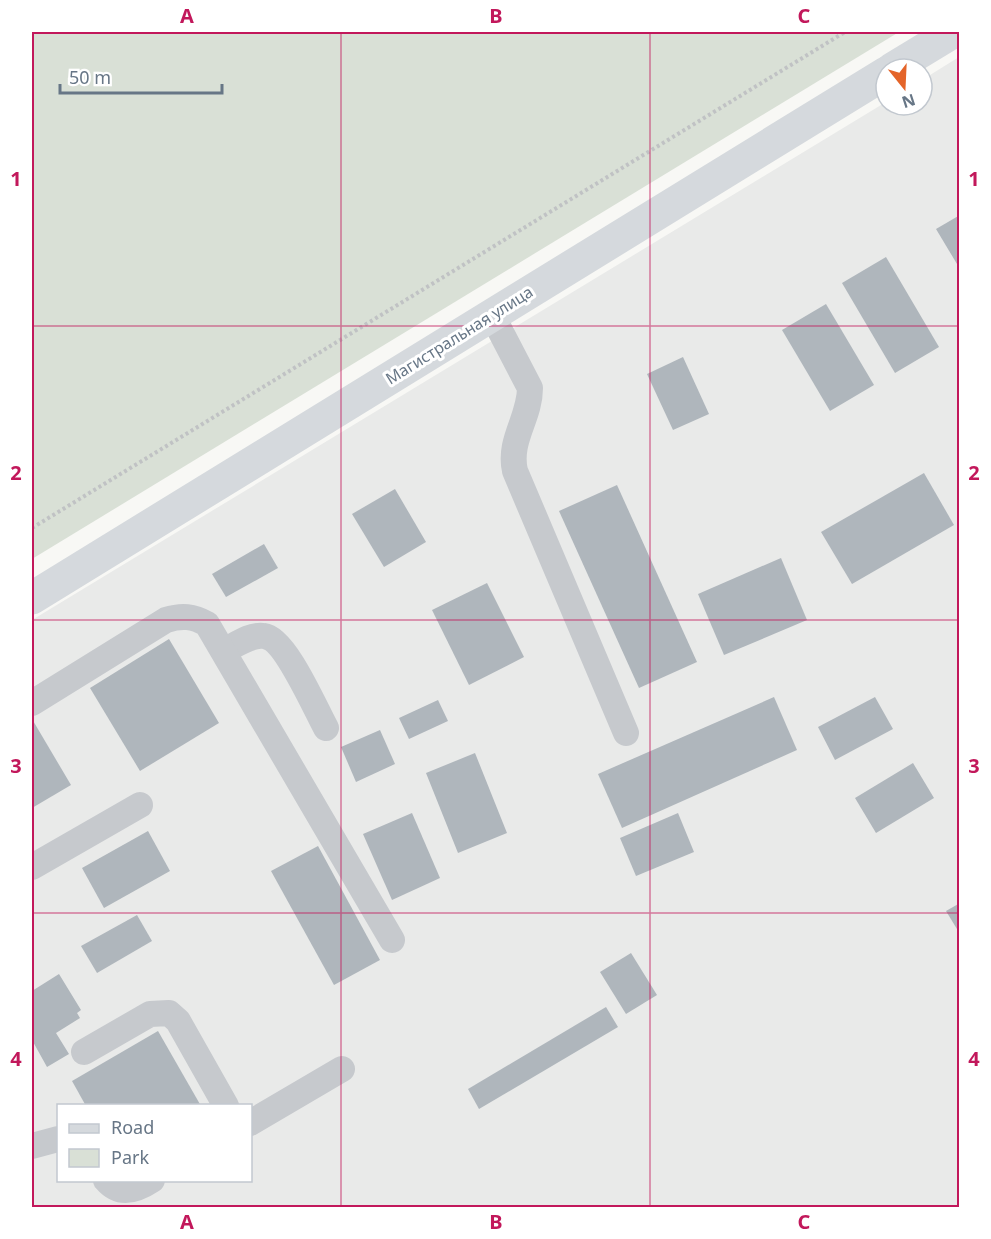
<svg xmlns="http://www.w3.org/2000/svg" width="991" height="1239" viewBox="0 0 991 1239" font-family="'Noto Sans',sans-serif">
<rect width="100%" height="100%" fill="#f8f8f5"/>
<path fill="#e9eae9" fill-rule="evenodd" d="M959,57V1207H32V620L886,102V105H922V80ZM58,1106H250V1180H58Z"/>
<path fill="#d9e0d6" d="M32,32H899L32,559Z"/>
<g fill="#afb6bc">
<path d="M960,215V269L936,229Z"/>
<path d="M886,257L939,347L895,373L842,283Z"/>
<path d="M826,304L874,385L830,411L782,330Z"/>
<path d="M683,357L709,414L673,430L647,374Z"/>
<path d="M924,473L954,525L852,584L821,532Z"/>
<path d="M617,485L697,662L639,688L559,511Z"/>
<path d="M395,489L426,542L384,567L352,514Z"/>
<path d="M264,544L278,568L226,597L212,574Z"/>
<path d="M781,558L807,620L724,655L698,594Z"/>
<path d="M487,583L524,657L469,685L432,610Z"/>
<path d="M169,639L219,723L140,771L90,688Z"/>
<path d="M774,697L797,750L622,828L598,774Z"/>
<path d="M875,697L893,729L835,760L818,727Z"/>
<path d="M438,700L448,721L409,739L399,718Z"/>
<path d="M32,719L71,785L32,808Z"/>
<path d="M380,730L395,764L356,782L341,747Z"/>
<path d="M475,753L507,833L458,853L426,773Z"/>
<path d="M913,763L934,798L876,833L855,798Z"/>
<path d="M412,813L440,878L392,900L363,834Z"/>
<path d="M678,813L694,852L636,876L620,838Z"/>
<path d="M148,831L170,871L104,908L82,868Z"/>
<path d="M318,846L380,960L334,985L271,871Z"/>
<path d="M960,903V934L946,911Z"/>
<path d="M137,915L152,941L97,973L81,946Z"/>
<path d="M631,953L657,995L626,1014L600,972Z"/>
<path d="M59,974L81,1010L77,1013L80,1018L56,1033L69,1054L47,1067L32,1040V991Z"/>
<path d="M606,1007L618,1027L479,1109L468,1089Z"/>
<path d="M158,1031L201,1106H86L72,1081Z"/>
</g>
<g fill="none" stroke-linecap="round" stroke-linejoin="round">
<path stroke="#c0c2c4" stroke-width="4" stroke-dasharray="3 3" stroke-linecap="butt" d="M32,528L845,32"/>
<g stroke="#c6c9cd" stroke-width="26">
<path d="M492,315L530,388C530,418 508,440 515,471L626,733"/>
<path d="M224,651C236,645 250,634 264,636C285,638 315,708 326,728"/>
<path d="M32,703L166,620C182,615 193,616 207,624L392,940"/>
<path d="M32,867L140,805"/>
<path d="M84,1052L150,1014L169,1013L178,1021L226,1106"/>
<path d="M250,1123L342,1069"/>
<path d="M32,1146L58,1139"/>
<path d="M106,1180C120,1196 137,1190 152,1180"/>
</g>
<g stroke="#d5d9dd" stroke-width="33">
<path d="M892,69L953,32"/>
<path d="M32,598L886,73"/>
</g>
</g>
<path fill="none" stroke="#c2185b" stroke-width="1.5" stroke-opacity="0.55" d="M341,32V1208M650,32V1208M32,326H960M32,620H960M32,913H960"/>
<g text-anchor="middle" stroke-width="6" stroke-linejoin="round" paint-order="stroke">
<g font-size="16" fill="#677686" stroke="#fff">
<text transform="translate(459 335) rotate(-32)" y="6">Магистральная улица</text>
</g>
</g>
<rect width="991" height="1239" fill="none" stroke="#ffffff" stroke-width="66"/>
<rect x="57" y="1104" width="195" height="78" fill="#ffffff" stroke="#c2c8cf" stroke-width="1.5"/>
<rect x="69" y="1124" width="30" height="9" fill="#d5d9dd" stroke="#c2c8cf" stroke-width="1.5"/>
<text x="111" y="1134" font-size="18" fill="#677686">Road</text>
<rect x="69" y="1149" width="30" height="18" fill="#d9e0d6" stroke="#c2c8cf" stroke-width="1.5"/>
<text x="111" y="1164" font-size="18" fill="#677686">Park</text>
<g transform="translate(904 87) rotate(162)"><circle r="28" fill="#ffffff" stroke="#c2c8cf" stroke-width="1.5"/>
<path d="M0-4.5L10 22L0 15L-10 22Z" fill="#e46429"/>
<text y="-9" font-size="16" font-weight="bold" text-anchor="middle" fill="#677686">N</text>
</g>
<path d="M60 84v9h162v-9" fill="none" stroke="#677686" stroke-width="3"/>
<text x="69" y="84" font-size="18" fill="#677686" stroke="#ffffff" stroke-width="4.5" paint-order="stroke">50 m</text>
<rect x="33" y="33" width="925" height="1173" fill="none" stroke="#c2185b" stroke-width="2"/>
<g font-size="20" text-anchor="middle" font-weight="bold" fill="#c2185b">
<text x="187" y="23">A</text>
<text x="496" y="23">B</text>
<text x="804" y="23">C</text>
<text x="16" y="186">1</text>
<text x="974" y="186">1</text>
<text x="16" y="480">2</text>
<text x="974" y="480">2</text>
<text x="16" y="773">3</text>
<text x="974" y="773">3</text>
<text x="16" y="1066">4</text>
<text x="974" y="1066">4</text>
<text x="187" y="1229">A</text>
<text x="496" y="1229">B</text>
<text x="804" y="1229">C</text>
</g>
</svg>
